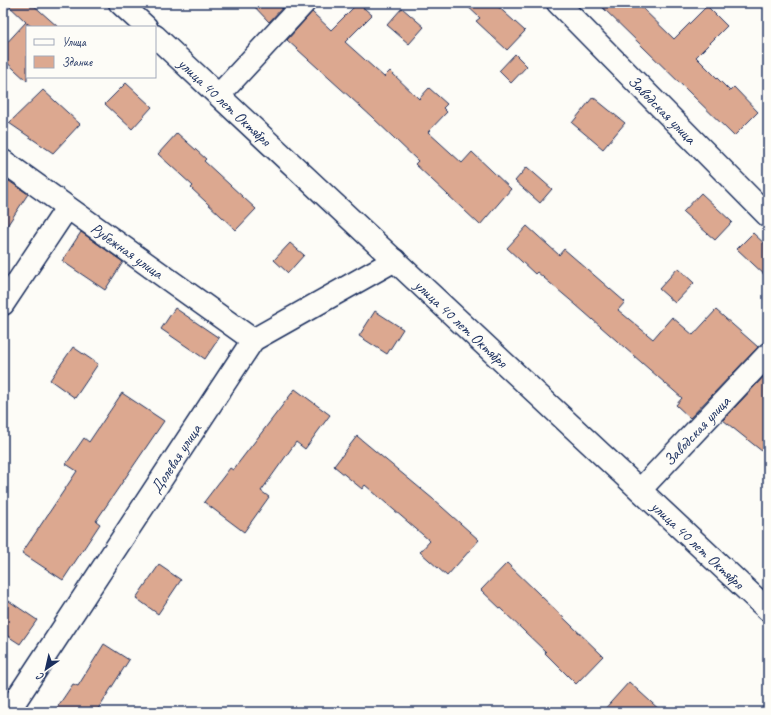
<svg xmlns="http://www.w3.org/2000/svg" width="771" height="715" viewBox="0 0 771 715" font-family="Caveat,sans-serif">
<rect width="100%" height="100%" fill="#fdfcf7"/>
<filter id="ink" filterUnits="userSpaceOnUse"><feTurbulence type="fractalNoise" baseFrequency=".025" numOctaves="2"/><feDisplacementMap in="SourceGraphic" scale="8" xChannelSelector="R" yChannelSelector="G"/><feConvolveMatrix kernelMatrix="1 2 1 2 8 2 1 2 1" color-interpolation-filters="sRGB"/></filter>
<g filter="url(#ink)">
<g fill="#dca890" stroke="#1b2f5e">
<path d="M6,3H31L58,27H32L27,23V81L3,59V47L26,22Z"/>
<path d="M251,3H287L269,22Z"/>
<path d="M358,3L372,15L345,42L384,77L390,71L419,99L429,88L447,104L443,108L447,112L428,132L462,163L472,152L511,189L480,225L415,164L418,161L372,117L287,40L312,12L331,30Z"/>
<path d="M464,3H494L525,31L507,50L476,21L480,18Z"/>
<path d="M598,3H637L674,39L707,6L727,26L696,57L730,91L734,87L758,112L734,136Z"/>
<path d="M402,8L424,27L409,44L387,25Z"/>
<path d="M515,54L527,66L511,83L499,71Z"/>
<path d="M126,83L152,107L132,129L105,104Z"/>
<path d="M43,90L80,124L53,153L9,123Z"/>
<path d="M593,97L625,123L603,149L572,123Z"/>
<path d="M177,133L206,159L204,161L256,209L236,230L191,188L193,186L158,154Z"/>
<path d="M527,167L552,189L540,203L515,181Z"/>
<path d="M3,177L28,194L3,232Z"/>
<path d="M701,193L732,222L715,240L683,212Z"/>
<path d="M527,226L559,255L564,249L625,302L618,310L653,339L672,317L693,335L716,310L758,347L690,418L676,405L682,398L576,305L537,272L535,274L507,248Z"/>
<path d="M81,232L123,262L105,290L62,261Z"/>
<path d="M753,233L768,247V278L737,249Z"/>
<path d="M290,243L304,255L288,273L274,260Z"/>
<path d="M678,268L694,283L675,303L659,289Z"/>
<path d="M175,308L219,338L205,359L161,329Z"/>
<path d="M375,311L403,329L387,354L359,336Z"/>
<path d="M73,347L98,364L75,398L50,380Z"/>
<path d="M768,372V456L723,420Z"/>
<path d="M295,389L330,415L305,449L296,442L261,491L269,497L244,532L204,502L230,468L233,470Z"/>
<path d="M122,393L164,421L96,521L100,524L63,580L22,553L77,471L66,464L84,438L89,442Z"/>
<path d="M357,436L433,499L479,540L447,576L420,552L430,541L365,485L362,489L334,466Z"/>
<path d="M507,563L603,656L576,684L545,653L546,652L481,590Z"/>
<path d="M159,565L181,580L158,614L136,598Z"/>
<path d="M3,597L37,620L20,644L3,633Z"/>
<path d="M104,644L129,660L96,712H54L73,684L78,686Z"/>
<path d="M629,682L662,712H602Z"/>
</g>
<g fill="none" stroke-linecap="round" stroke-linejoin="round">
<defs>
<g id="minor">
<path id="s1" d="M558,3L768,216"/>
<path d="M219,95L304,3"/>
<path id="s2" d="M3,161L253,340"/>
<path d="M3,304L67,208"/>
<path id="s3" d="M640,490L768,354"/>
<path id="s4" d="M8,712L253,340L395,260"/>
</g>
<g id="tertiary">
<path d="M120,3L146,27"/>
<path id="s5" d="M155,36L768,610"/>
</g>
</defs>
<use href="#minor" stroke="#1b2f5e" stroke-width="25"/>
<use href="#tertiary" stroke="#1b2f5e" stroke-width="25"/>
<use href="#minor" stroke="#fdfcf7" stroke-width="22"/>
<use href="#tertiary" stroke="#fdfcf7" stroke-width="22"/>
</g>
</g>
<g text-anchor="middle" stroke-width="3" stroke-linejoin="round" paint-order="stroke">
<g font-size="16" fill="#1b2f5e" stroke="#fdfcf7">
<text dy="6" stroke="none"><textPath href="#s5" startOffset="96">улица 40 лет Октября</textPath></text>
<text dy="6" stroke="none"><textPath href="#s1" startOffset="149">Заводская улица</textPath></text>
<text dy="6" stroke="none"><textPath href="#s2" startOffset="153">Рубежная улица</textPath></text>
<text dy="6" stroke="none"><textPath href="#s5" startOffset="420">улица 40 лет Октября</textPath></text>
<text dy="6" stroke="none"><textPath href="#s3" startOffset="82">Заводская улица</textPath></text>
<text dy="6" stroke="none"><textPath href="#s4" startOffset="304">Долевая улица</textPath></text>
<text dy="6" stroke="none"><textPath href="#s5" startOffset="744">улица 40 лет Октября</textPath></text>
</g>
</g>
<rect width="771" height="715" fill="none" stroke="#fdfcf7" stroke-width="16"/>
<rect x="8" y="8" width="755" height="699" fill="none" stroke="#1b2f5e" stroke-width="1.5" filter="url(#ink)"/>
<rect x="26" y="26" width="130" height="52" fill="#fdfcf7" stroke="#a3aaba"/>
<rect x="34" y="39" width="20" height="6" fill="#fdfcf7" stroke="#a3aaba"/>
<text x="62" y="46" font-size="12" fill="#1b2f5e">Улица</text>
<rect x="34" y="56" width="20" height="12" fill="#dca890" stroke="#a3aaba"/>
<text x="62" y="66" font-size="12" fill="#1b2f5e">Здание</text>
<g transform="translate(46 669) rotate(214)" stroke="#fdfcf7" stroke-width="3" paint-order="stroke">
<path d="M0-3L7 15L0 10L-7 15Z" fill="#1b2f5e"/>
<text y="-6" font-size="11" font-weight="bold" text-anchor="middle" fill="#1b2f5e">С</text>
</g>
</svg>
